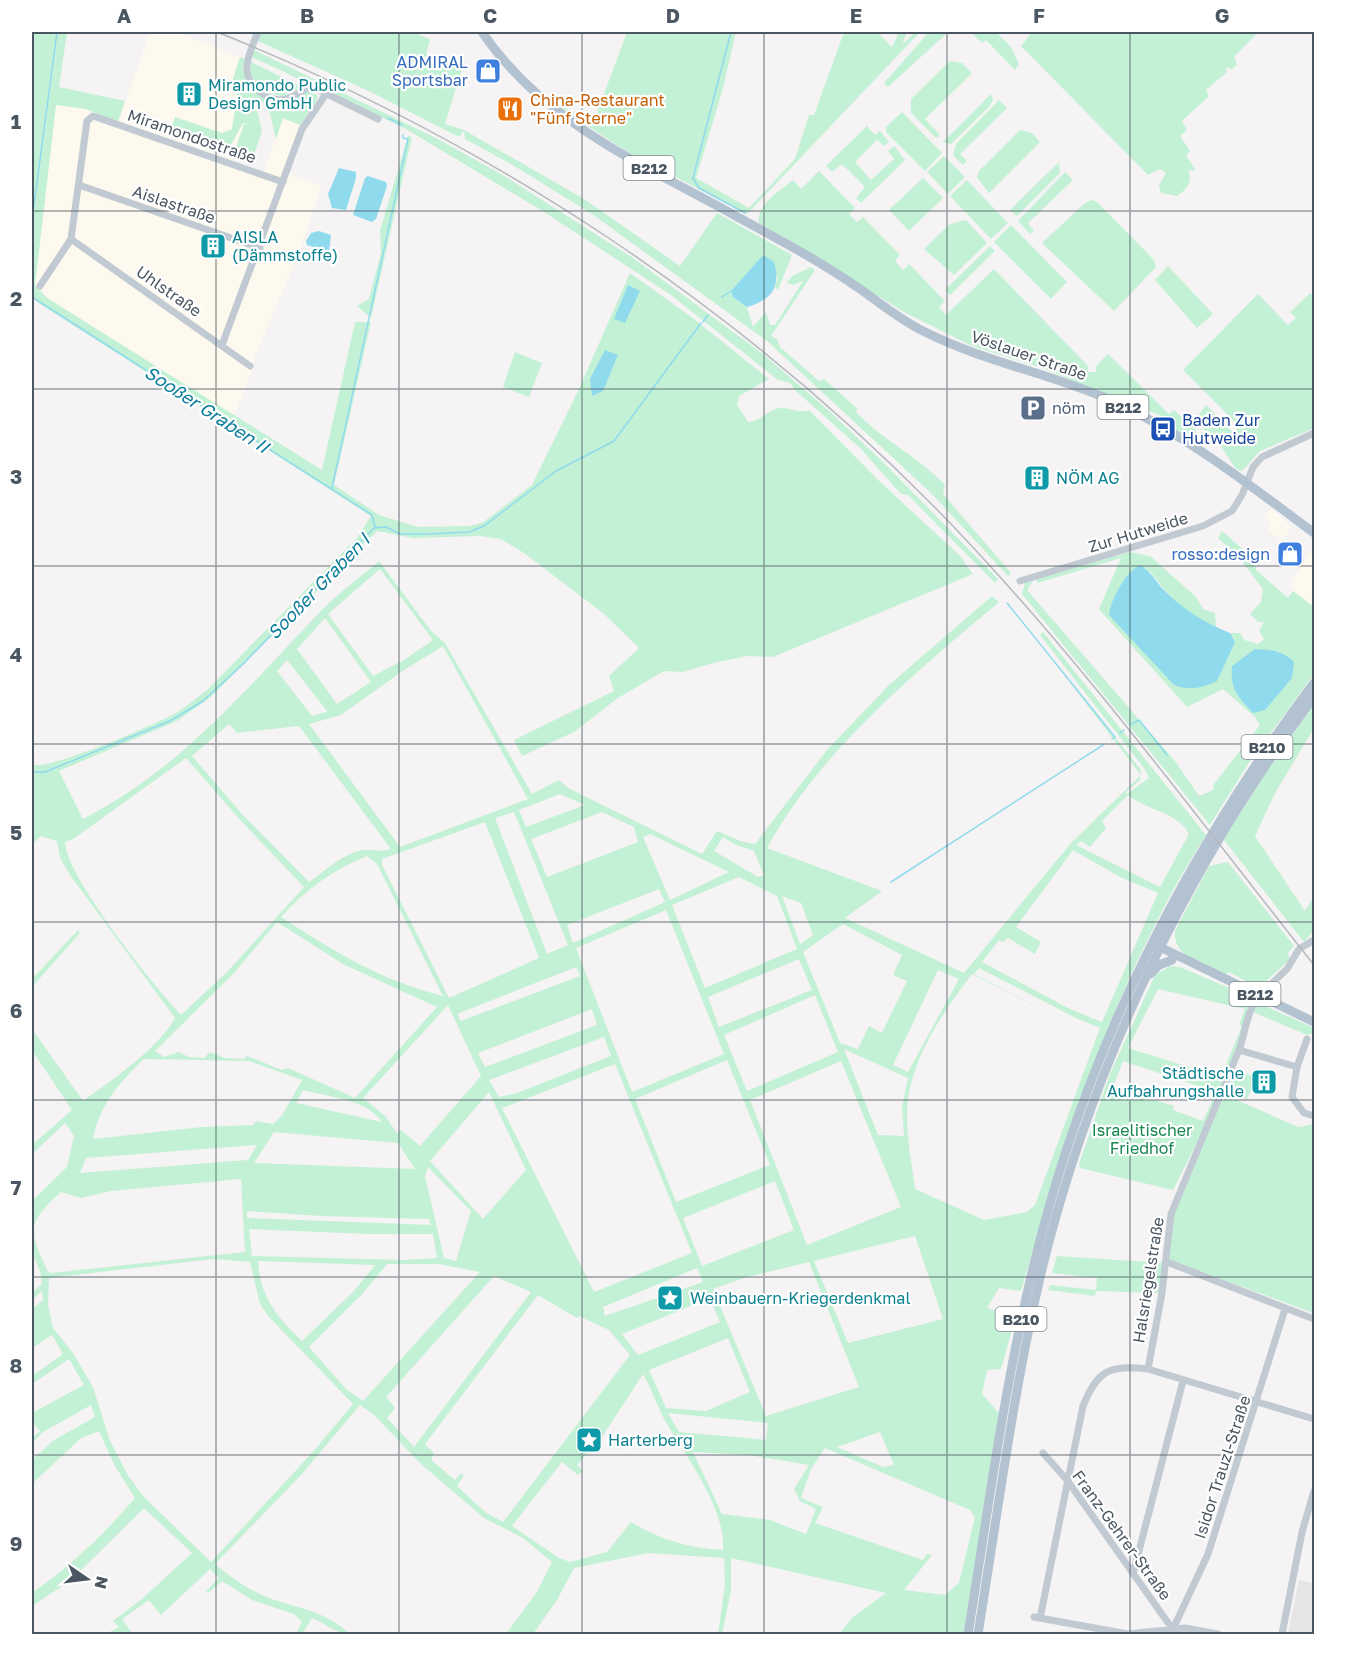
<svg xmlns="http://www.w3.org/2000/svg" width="1346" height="1666" font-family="'Golos Text',sans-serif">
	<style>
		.commercial { fill: #fdf9ef }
		.education { fill: #e6e4e5 }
		.green { fill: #c3f1d5; fill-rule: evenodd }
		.water { fill: #90daee }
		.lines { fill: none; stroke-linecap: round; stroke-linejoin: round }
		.stream { stroke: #90daee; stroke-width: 1.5 }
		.minor { stroke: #c1cad2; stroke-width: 7 }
		.major { stroke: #b3c2d1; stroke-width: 9 }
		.rail { stroke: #b5b8bd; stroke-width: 1.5 }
		.grid { fill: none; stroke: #4a5661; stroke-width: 1.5; stroke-opacity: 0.55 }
		.labels { text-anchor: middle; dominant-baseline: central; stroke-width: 4.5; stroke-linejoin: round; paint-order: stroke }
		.shield { fill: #fff; stroke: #808990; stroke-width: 1.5 }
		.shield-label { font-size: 15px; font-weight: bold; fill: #4a5661 }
		.shop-label { font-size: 16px; fill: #366cbe; stroke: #fff; text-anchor: end }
		.culture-label { font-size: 16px; fill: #0d838f; stroke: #fff; text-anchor: start }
		.food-label { font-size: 16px; fill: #c56008; stroke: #fff; text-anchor: start }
		.street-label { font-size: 16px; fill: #4a5661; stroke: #fff }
		.service-label { font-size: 16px; fill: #4e5e75; stroke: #fff; text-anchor: start }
		.transit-label { font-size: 16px; fill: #164399; stroke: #fff; text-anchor: start }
		.park-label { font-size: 16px; fill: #17864f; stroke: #fff }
		.water-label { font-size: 18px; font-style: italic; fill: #0c7c9b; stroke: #fff }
		.neatline { fill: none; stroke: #4a5661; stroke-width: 2 }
		.grid-label { font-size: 20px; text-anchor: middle; font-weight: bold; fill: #4a5661 }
	</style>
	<rect width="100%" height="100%" fill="#f5f3f3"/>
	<path class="commercial" d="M 150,32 L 177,32 L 240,57 L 231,84 L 254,97 L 262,131 L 244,125 L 232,160 L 118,122 Z
		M 56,105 L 86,109 L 96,121 L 262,178 L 283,118 L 300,125 L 284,172 L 322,186 L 297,258 L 252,363 L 252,372 L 234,416 L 47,297 L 35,285 Z
		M 1271,509 L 1292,527 L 1281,541 L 1268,529 L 1272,523 L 1265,518 Z
		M 1314,545 L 1314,607 L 1293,591 L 1291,582 Z"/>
	<path class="education" d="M 1299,1580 L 1314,1583 L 1314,1634 L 1288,1634 Z"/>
	<path class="green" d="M 32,32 L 67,32 L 59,87 L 125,101 L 118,122 L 86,109 L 56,105 L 35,285 L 47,298 L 322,470 L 355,322 L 371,322 L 334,485 L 379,515 L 418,527 L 469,526 L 482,523 L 532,485 L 579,389 L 630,273 L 694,319 L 769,379 L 739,396 L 737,405 L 748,422 C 760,421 768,410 780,408 C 790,407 799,414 809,410 L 877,479 L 960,556 L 973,574 L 773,657 L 748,656 L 717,662 L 683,672 L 664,671 L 618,698 L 574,732 L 522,756 L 514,740 L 614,691 L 609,676 L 639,648 L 603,613 L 524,553 L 501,539 L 481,536 L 413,538 L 377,531 L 211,697 L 177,721 L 59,771 L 83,819 C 182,768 245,690 320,612 C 338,593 360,578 379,561 L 431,631 L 445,643 L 532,794 L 559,780 L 568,788 L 702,854 L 717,831 L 740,841 L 755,844 L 827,750 L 889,685 L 992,596 L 999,602 C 916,672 819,752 767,848 L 882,891 L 845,918 L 964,973 L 1071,843 L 1141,775 L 1034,636 L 1141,770 L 1140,780 L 1126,792 L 1127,794 L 1149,778 L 1144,768 L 1040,635 L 1043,632 L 1206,835 C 1117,974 1067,1134 1021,1291 L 999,1288 L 987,1308 L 1016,1316 L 1001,1369 L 987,1370 L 982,1394 L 1000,1414 L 964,1634 L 839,1634 L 852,1618 L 886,1593 L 731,1558 L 731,1591 L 722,1634 L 718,1634 L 725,1585 L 724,1558 L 649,1553 L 574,1568 L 557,1600 L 533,1634 L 506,1634 L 537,1592 L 552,1562 L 523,1538 L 484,1518 L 421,1464 L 373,1414 L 360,1405 L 301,1475 L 215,1564 C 230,1576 244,1587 262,1595 C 294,1609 322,1608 350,1634 C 337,1634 324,1623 312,1618 L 302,1634 L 296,1634 L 302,1622 L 294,1614 L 252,1600 L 222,1581 L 208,1593 L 206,1591 L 219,1578 L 210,1569 L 161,1615 L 149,1600 L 122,1619 L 133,1634 L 106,1634 L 119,1627 L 113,1621 L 142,1599 L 192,1553 L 144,1508 L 70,1581 L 32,1606 L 32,1593 C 74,1563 101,1537 135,1498 L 115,1466 L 99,1431 L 81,1438 L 32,1484 L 32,1460 L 54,1440 L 95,1417 L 91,1405 L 43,1432 L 32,1443 L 32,1438 L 40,1431 L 32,1422 L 32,1413 L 84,1385 L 69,1359 L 32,1384 L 32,1376 L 63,1354 L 52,1335 L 32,1348 L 32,1309 L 43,1300 L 42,1291 L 32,1300 L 32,1293 L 42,1284 L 40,1271 L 32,1252 L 32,1201 L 67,1167 L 74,1136 L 65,1123 L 32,1154 L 32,1145 L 72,1110 L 32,1050 L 32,1029 L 83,1101 C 112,1080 158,1049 175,1018 L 70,875 L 60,858 L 57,841 L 41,836 L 32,844 L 32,765 C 53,769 149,727 172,715 C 184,709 195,699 206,691 L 357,538 L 371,516 L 37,302 L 32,293 ZM 380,569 L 433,640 L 404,660 L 373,676 L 328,614 ZM 325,618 L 371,682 L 337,704 L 297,649 ZM 443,646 L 528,799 L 400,847 L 309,724 L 341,715 L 401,672 ZM 287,660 L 327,711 L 326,712 L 312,716 L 277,671 ZM 229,724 L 237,733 L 299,726 L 391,849 C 380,853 368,848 358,851 C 340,856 324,872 309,882 L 241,813 L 192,756 ZM 186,758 L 242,822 L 304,887 L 227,972 L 181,1015 C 154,986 66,877 65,842 L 73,839 ZM 560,794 L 585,805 L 526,827 L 519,810 ZM 1128,795 C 1146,810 1178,812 1189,834 L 1160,887 L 1076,845 L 1081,841 L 1090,847 L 1106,828 L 1102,821 ZM 514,812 L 568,945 L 547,954 L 495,818 ZM 602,812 L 634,827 L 638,842 L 547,877 L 531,839 ZM 485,822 L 539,958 L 449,998 L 382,865 L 382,859 ZM 650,834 L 729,872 L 670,900 L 643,837 ZM 723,837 L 734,844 L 754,851 L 764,875 L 758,877 L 714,851 ZM 1073,850 L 1120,877 L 1158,893 L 1102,1022 L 1070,1009 L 982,962 L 999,940 L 1003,942 L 1008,938 L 1035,954 L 1041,942 L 1016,927 ZM 367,856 L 377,864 L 443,996 C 382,981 333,951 281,917 C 305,890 334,869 367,856 ZM 739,877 L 777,896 L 797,949 L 705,988 L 672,905 ZM 659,889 L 665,902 L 573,943 L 567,925 ZM 782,896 L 801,903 L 813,935 L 800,944 ZM 666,910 L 724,1054 L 632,1092 L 576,948 ZM 277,922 L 343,964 L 437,1007 L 355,1098 L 288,1068 L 282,1070 L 247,1056 L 244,1059 L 225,1058 L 210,1052 L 204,1058 L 189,1057 L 179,1052 L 164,1057 L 155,1051 L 234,973 ZM 843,924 L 902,955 L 893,975 L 907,981 L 882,1033 L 869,1026 L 858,1049 L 840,1043 L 803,952 ZM 799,959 L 812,990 L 719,1027 L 708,997 ZM 576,967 L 580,976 L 461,1021 L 457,1014 ZM 979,968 L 1076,1018 L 1100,1028 L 1035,1205 L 1027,1212 L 984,1220 L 915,1189 C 912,1165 907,1139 907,1115 C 907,1064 942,1013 972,974 L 1049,1013 L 974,974 ZM 938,970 L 959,979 L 908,1072 L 893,1065 ZM 815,995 L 838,1052 L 747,1091 L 724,1035 ZM 448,1005 L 481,1076 L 420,1146 L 401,1130 L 397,1133 L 385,1116 L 363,1098 ZM 592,1009 L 597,1025 L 485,1067 L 478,1053 ZM 604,1037 L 611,1056 L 517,1093 L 499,1097 L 489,1080 ZM 844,1049 L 908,1078 L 902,1108 L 904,1136 L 878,1135 ZM 144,1059 L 249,1061 L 302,1080 L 283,1114 L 273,1124 L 256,1121 L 253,1125 L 202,1127 L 93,1139 C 99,1106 120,1081 144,1059 ZM 727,1060 L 770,1165 L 676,1202 L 635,1099 ZM 841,1061 L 901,1207 L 807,1245 L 750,1100 ZM 615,1064 L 692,1253 L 594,1292 L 502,1108 ZM 303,1090 C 329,1097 366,1099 382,1122 L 296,1103 ZM 489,1092 L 526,1170 L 483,1219 L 430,1161 ZM 274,1132 L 398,1143 L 415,1169 L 254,1163 ZM 257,1145 L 248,1160 L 80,1173 L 86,1158 ZM 428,1167 L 471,1211 L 456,1261 L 444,1258 L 425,1176 ZM 241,1179 L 245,1252 L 52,1273 L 48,1272 C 29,1230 25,1225 61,1192 L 81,1198 L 111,1191 ZM 775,1181 L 794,1230 L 702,1266 L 683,1218 ZM 247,1211 L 322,1216 L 429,1219 L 431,1225 L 247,1218 ZM 249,1229 L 368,1234 L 433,1234 L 437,1258 L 403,1260 L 252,1256 ZM 915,1236 L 943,1319 L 848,1343 L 814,1261 ZM 213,1259 L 250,1262 L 260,1304 L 269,1317 L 353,1404 L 311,1454 L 211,1562 L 144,1497 L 129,1477 L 110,1441 L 93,1387 L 73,1353 L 53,1328 L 48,1305 L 49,1278 ZM 258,1261 L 374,1265 L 375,1265 L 353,1292 L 302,1341 C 277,1317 260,1297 258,1261 ZM 809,1262 L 859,1387 L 766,1416 L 713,1289 L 747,1277 ZM 387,1264 L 439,1264 L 480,1272 L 363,1401 L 346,1389 L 309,1347 L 363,1293 ZM 697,1268 L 703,1282 L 605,1316 L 603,1307 ZM 494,1276 L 531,1292 L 414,1447 L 387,1418 L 395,1408 L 386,1397 ZM 538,1295 L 577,1318 L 579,1316 L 609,1330 L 630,1355 L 503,1522 L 485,1512 L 457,1486 L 464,1475 L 461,1473 L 455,1480 L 431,1460 L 434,1453 L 425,1444 ZM 710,1298 L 720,1322 L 638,1355 L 622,1334 ZM 728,1338 L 750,1392 L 706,1411 L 666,1408 L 649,1370 ZM 643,1374 C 652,1389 658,1409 667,1424 C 687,1458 726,1509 723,1550 C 691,1549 658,1539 631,1522 L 607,1552 L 570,1562 L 559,1558 L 512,1526 L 562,1462 L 578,1475 L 583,1471 L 577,1465 L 600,1440 ZM 668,1413 L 768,1423 L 766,1440 L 679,1432 ZM 880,1432 L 894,1465 L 883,1467 L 837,1447 ZM 825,1448 L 970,1510 L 975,1517 L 959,1583 L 945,1595 L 904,1590 L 932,1555 L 927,1554 L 923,1560 L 815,1523 L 823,1507 L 801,1498 L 811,1469 ZM 693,1452 L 749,1455 L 809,1465 L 794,1489 L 800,1501 L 816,1509 L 806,1534 L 770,1520 L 722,1514 Z
		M 260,32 L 411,32 L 430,39 L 426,54 L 463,66 L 445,124 L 464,130 L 584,199 L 680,266 L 717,213 L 792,255 L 778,290 L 775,287 L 778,276 L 733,297 L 747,307 L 753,327 L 766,312 L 770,325 L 775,325 L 803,281 L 793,285 L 787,283 L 792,276 L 811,267 L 815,270 L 771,336 L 777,339 L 780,347 L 819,381 L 824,379 L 858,409 L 855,411 C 882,440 918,456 945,485 L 943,494 L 1011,573 L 1008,576 L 932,494 L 767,341 L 592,214 L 511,164 L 465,139 L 464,131 L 459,137 L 371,92 L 258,41 Z
		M 627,32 L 736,32 L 722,92 L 696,178 L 749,208 L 795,159 L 809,115 L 814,115 L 844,32 L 877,32 L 892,47 L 899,32 L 907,32 L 902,45 L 915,32 L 920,32 L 747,214 L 629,153 L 548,100 L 550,97 L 592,126 Z
		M 929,32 L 948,32 L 888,87 L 884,83 Z
		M 971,32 L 996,32 L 1011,47 L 1019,64 L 1015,70 L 986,40 L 982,43 Z
		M 1032,32 L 1258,32 L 1234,57 L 1237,64 L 1232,69 L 1226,67 L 1227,72 L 1206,90 L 1209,96 L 1182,121 L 1187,130 L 1180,136 L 1190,151 L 1186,155 L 1196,171 L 1188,170 C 1193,182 1187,189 1177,196 L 1161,193 L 1159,185 L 1166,173 L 1160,169 L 1148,175 L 1021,46 Z
		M 254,50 L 438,139 L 506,177 L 633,258 L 763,354 L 829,411 L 883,462 L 998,579 L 995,583 L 908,495 L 901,494 L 860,448 L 796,391 L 790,383 L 778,380 L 671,295 L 541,210 L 406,129 L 252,57 Z
		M 240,57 L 245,59 L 243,70 L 252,89 L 287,102 L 307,91 L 317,95 L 317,100 L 300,125 L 283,118 L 276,139 L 268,105 L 254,98 L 262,131 L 251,163 L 233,156 L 244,124 L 256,128 L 243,123 L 225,156 L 169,135 L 175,117 L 222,133 L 232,129 L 238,88 L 231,85 Z
		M 950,61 L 962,63 L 972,73 L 925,119 L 940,135 L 936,138 L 911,113 L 911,99 Z
		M 251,62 L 300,86 L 300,88 L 283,96 C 264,94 248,82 251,62 Z
		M 991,94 L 993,100 L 989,107 L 951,144 L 943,142 Z
		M 999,100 L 1007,108 L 960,154 L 967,161 L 963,165 L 953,155 L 956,144 Z
		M 902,112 L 942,153 L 925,171 L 886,132 L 886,127 Z
		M 867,126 L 875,135 L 880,131 L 889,142 L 884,146 L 877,140 L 855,162 L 871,180 L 894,159 L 888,151 L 894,146 L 905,160 L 861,203 L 856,198 L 865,187 L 842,164 L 832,172 L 826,166 Z
		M 1020,130 L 1032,133 L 1040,142 L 989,193 L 977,177 L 979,171 Z
		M 408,136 L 412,137 L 371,318 L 357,306 L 369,299 L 381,253 L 380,231 Z
		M 944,156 L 965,177 L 948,194 L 927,172 Z
		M 1059,162 L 1060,173 L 1017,216 L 1010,210 Z
		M 819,171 L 855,208 L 849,214 L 857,222 L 863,217 L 900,255 L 895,261 L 903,270 L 909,264 L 945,301 L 939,307 L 946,315 L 994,269 L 1088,366 L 1088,372 L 1096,372 L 1096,366 L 1108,354 L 1169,414 L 1174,410 L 1196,430 L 1195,440 L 1191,441 L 1172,427 L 1172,422 L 1157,414 L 1041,368 L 1043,362 L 1036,366 L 972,346 L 904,312 L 759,223 C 756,204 780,191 793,180 L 801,189 Z
		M 1065,172 L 1073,180 L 1028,223 L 1034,231 L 1030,234 L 1018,221 Z
		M 923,178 L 943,198 L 909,231 L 889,210 Z
		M 967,180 L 1008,223 L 991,239 L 950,196 Z
		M 1091,200 L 1097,202 L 1154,260 L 1156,267 L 1114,311 L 1042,243 L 1084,204 Z
		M 966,220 L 987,243 L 954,275 L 924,249 L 950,224 Z
		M 1011,225 L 1067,282 L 1051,299 L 994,242 Z
		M 990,246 L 995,251 L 950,295 L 945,290 Z
		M 1168,266 L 1213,314 L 1197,328 L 1155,280 Z
		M 1310,293 L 1314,298 L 1314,428 L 1260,451 L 1242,471 L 1236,469 L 1218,442 L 1194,421 L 1206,405 L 1233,432 L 1239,426 L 1183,370 L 1258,294 L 1288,325 L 1296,318 L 1290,312 Z
		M 515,352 L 542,363 L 529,397 L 503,387 Z
		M 1222,531 L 1255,560 L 1256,570 L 1288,598 L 1293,591 L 1314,607 L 1314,674 L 1248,764 L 1210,825 L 1022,594 L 1025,583 L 1033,581 L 1027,590 L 1175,761 L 1199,796 L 1213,790 L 1214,784 L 1260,725 L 1255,717 L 1223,689 L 1187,707 L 1099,609 L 1121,558 L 1037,583 L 1037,579 L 1130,552 L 1150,556 L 1196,597 L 1203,609 L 1215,613 L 1216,627 C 1190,620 1165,592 1150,571 L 1110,607 L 1235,642 L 1230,633 L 1240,633 L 1244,640 L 1258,644 L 1264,639 L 1259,631 L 1264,622 L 1258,622 L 1250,614 L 1261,602 L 1263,589 L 1237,555 L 1218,538 Z
		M 1314,705 L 1314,728 L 1274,795 L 1255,836 L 1305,911 L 1314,896 L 1314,930 L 1304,942 L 1224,840 L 1264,775 Z
		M 1228,862 L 1294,946 L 1288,953 L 1290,959 L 1259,988 L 1229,972 L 1225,975 C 1204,965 1173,958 1175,931 L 1209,866 Z
		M 78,930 L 80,933 L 32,987 L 32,979 Z
		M 1170,966 L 1180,967 L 1253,998 L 1248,1006 L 1244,1030 L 1207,1122 L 1173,1190 L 1080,1168 L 1079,1164 L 1110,1074 L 1155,975 ZM 1158,989 L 1245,1009 L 1239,1025 L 1242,1026 L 1221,1077 L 1128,1048 ZM 1123,1061 L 1216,1092 L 1203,1121 L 1173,1110 L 1174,1106 L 1113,1087 Z
		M 1258,1003 L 1312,1027 L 1314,1033 L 1307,1035 L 1253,1012 Z
		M 1236,1069 L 1262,1081 L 1260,1086 L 1253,1086 L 1247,1099 L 1227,1090 Z
		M 1223,1094 L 1298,1127 L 1314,1124 L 1314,1313 L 1169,1260 L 1174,1212 Z
		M 1057,1256 L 1164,1263 L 1160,1293 L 1096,1291 L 1095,1296 L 1048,1290 L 1050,1285 L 1096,1290 L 1097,1278 L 1052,1273 Z"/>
	<path class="water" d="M 339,168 L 356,172 L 356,178 L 346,210 L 332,208 L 328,194 Z
		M 368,176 L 386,182 L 387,186 L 376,219 L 372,222 L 353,215 L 365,178 Z
		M 319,231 L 331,235 L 329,252 L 316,251 L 316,248 L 307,245 L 306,241 L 311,233 Z
		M 763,255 L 774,262 C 781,287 772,300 747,307 L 733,297 L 731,291 Z
		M 628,285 L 640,291 L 625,323 L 614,319 Z
		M 605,350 L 618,355 L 603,391 L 592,396 L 590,379 Z
		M 1140,565 C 1151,572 1155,580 1163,589 C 1182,609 1205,623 1230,633 L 1235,642 L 1217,681 C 1202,688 1190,691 1174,685 L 1109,615 C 1111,599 1126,571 1140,565 Z
		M 1255,649 C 1271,650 1282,650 1294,662 L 1292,678 L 1265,710 L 1253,713 C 1237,696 1230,689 1232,666 Z"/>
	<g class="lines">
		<path class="stream" d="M 731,32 L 693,178 L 699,188 L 745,213
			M 388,118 L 402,125
			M 32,220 L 57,32
			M 32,297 L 372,515 L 375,527
			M 722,297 L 731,291
			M 703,322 L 708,315
			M 332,488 L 408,139 L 403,138 L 403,135
			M 1007,603 L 1115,737 L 1112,739
			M 1132,724 L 1139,720 L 1167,755
			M 1120,733 L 1124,730
			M 32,772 L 45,772 L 170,721 L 203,701 L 243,664 L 374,528 L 386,527 L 400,534 L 427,534 L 469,532 L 484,526 L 556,471 L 614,441 L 701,323
			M 891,882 L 1103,745"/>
		<path class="minor" d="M 258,32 C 254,42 247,56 247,67 C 246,86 268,103 286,99 C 295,97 302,90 311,86 L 378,119
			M 79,185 L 260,248
			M 71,239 L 250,366
			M 40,286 L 71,239 L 87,121 L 93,116 L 283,182
			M 222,345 L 302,129 L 326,94
			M 1020,581 L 1203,526 L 1232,511 L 1242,495 L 1253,467 L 1262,457 L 1314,433
			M 1264,991 L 1287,969 L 1299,949 L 1314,940
			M 1307,1039 L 1297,1067 L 1292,1097 L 1304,1113 L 1314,1116
			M 1239,1050 L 1297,1067
			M 1167,1262 L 1314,1319
			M 1148,1369 L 1162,1293 L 1171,1214 L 1239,1050 C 1245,1035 1246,1015 1255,1002
			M 1043,1453 L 1067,1480 L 1176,1634
			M 1133,1574 L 1183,1381
			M 1034,1617 L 1128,1634 L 1185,1628 L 1218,1634
			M 1040,1618 L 1083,1406 C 1098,1369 1110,1365 1148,1369 L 1314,1419
			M 1173,1629 L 1208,1554 L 1285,1309
			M 1282,1634 L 1302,1532 L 1314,1491"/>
		<path class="major" d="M 482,32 C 544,123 640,163 734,215 C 776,238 818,260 857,287 C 879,302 899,319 923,331 C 982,361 1048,373 1108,399 C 1182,432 1250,485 1314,533
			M 1155,947 L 1160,947 L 1314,1022
			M 1150,974 L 1159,965 L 1172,960
			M 968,1634 C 988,1511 1004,1386 1034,1264 C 1085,1052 1184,856 1314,683
			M 978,1634 C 998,1511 1014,1386 1043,1265 C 1094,1060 1188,866 1314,697"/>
		<path class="rail" d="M 217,32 C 492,142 744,309 950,523 C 1082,661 1196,816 1314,965"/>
	</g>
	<path class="grid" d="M 216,32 L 216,1634M 399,32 L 399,1634M 582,32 L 582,1634M 764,32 L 764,1634M 947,32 L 947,1634M 1130,32 L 1130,1634M 32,211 L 1314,211M 32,389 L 1314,389M 32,566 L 1314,566M 32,744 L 1314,744M 32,922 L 1314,922M 32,1100 L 1314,1100M 32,1277 L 1314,1277M 32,1455 L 1314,1455"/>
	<defs>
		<symbol id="shop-square" viewBox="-11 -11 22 22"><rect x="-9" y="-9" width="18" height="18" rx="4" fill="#3f7fe0" stroke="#fff"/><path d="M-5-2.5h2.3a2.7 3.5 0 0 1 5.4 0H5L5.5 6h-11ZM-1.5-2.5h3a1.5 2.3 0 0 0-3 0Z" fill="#fff"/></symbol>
		<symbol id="building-square" viewBox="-11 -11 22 22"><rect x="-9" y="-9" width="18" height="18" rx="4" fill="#0f9aa8" stroke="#fff"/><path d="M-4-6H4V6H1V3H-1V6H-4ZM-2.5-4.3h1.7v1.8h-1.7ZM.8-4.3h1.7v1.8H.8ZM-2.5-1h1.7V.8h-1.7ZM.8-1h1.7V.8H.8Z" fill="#fff"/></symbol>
		<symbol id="restaurant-square" viewBox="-11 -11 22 22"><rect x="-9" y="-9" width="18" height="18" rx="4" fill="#e8710a" stroke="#fff"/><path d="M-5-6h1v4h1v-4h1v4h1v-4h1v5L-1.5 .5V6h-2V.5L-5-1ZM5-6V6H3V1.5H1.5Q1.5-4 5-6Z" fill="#fff"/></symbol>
		<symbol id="parking-square" viewBox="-11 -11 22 22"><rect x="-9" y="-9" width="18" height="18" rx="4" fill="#5c6f8a" stroke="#fff"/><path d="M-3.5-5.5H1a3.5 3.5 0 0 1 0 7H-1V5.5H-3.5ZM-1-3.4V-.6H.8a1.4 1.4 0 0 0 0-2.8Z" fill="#fff"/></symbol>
		<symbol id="bus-square" viewBox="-11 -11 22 22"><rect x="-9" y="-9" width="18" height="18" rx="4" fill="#1a4fb4" stroke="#fff"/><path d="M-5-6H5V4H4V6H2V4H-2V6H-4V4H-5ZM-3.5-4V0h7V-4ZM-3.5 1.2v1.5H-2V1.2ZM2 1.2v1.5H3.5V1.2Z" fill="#fff"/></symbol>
		<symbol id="sight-square" viewBox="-11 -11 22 22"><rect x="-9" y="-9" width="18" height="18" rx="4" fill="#0f9aa8" stroke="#fff"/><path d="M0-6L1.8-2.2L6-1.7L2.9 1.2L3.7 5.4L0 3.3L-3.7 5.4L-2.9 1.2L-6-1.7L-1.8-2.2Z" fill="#fff"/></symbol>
	</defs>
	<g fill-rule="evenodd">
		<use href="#shop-square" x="473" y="56" width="30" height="30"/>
		<use href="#building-square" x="174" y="79" width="30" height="30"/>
		<use href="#restaurant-square" x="495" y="94" width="30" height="30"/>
		<use href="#building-square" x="198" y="231" width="30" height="30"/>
		<use href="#parking-square" x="1018" y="393" width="30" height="30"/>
		<use href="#bus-square" x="1148" y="414" width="30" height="30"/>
		<use href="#building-square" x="1022" y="463" width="30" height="30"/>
		<use href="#shop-square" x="1275" y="539" width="30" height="30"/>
		<use href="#building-square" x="1249" y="1067" width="30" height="30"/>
		<use href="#sight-square" x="655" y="1283" width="30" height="30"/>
		<use href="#sight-square" x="574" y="1425" width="30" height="30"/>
	</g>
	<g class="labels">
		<g class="shield">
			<rect x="623.5" y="156" width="51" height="24" rx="4.5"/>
			<rect x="1097.5" y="395" width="51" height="24" rx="4.5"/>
			<rect x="1241.5" y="735" width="51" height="24" rx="4.5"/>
			<rect x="1229.5" y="982" width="51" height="24" rx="4.5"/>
			<rect x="995.5" y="1307" width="51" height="24" rx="4.5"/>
		</g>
		<g class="shield-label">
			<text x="649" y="168">B212</text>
			<text x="1123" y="407">B212</text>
			<text x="1267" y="747">B210</text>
			<text x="1255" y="994">B212</text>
			<text x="1021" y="1319">B210</text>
		</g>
		<g class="shop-label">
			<text x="468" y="62">ADMIRAL<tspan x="468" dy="18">Sportsbar</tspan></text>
			<text x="1270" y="554">rosso:design</text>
		</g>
		<g class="culture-label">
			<text x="208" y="85">Miramondo Public<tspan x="208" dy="18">Design GmbH</tspan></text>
			<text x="232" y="237">AISLA<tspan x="232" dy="18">(Dämmstoffe)</tspan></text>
			<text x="1056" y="478">NÖM AG</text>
			<text x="1244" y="1073" text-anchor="end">Städtische<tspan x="1244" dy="18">Aufbahrungshalle</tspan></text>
			<text x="690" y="1298">Weinbauern-Kriegerdenkmal</text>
			<text x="608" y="1440">Harterberg</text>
		</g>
		<g class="food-label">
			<text x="530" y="100">China-Restaurant<tspan x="530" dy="18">"Fünf Sterne"</tspan></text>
		</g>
		<g class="street-label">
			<text transform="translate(192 136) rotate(19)">Miramondostraße</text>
			<text transform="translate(174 204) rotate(19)">Aislastraße</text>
			<text transform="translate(169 291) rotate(35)">Uhlstraße</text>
			<text transform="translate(1029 355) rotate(19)">Vöslauer Straße</text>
			<text transform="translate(1138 532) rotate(-17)">Zur Hutweide</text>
			<text transform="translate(1148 1280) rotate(-81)">Halsriegelstraße</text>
			<text transform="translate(1222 1467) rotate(-72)">Isidor Trauzl-Straße</text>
			<text transform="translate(1122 1535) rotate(54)">Franz-Gehrer-Straße</text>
		</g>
		<g class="service-label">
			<text x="1052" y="408">nöm</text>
		</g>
		<g class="transit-label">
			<text x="1182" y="420">Baden Zur<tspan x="1182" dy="18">Hutweide</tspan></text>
		</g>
		<g class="park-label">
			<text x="1142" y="1130">Israelitischer<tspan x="1142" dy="18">Friedhof</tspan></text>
		</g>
		<g class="water-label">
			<text transform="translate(207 409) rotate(33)">Sooßer Graben II</text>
			<text transform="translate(318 586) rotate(-46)">Sooßer Graben I</text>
		</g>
	</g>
	<rect width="1346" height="1666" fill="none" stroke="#ffffff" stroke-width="66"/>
	<g transform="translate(87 1579) rotate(104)" stroke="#ffffff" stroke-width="4.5" paint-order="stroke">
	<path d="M0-4.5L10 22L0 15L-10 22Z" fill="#4a5661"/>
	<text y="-9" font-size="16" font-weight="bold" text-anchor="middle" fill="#4a5661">N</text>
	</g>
	<rect x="33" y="33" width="1280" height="1600" class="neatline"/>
	<g class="grid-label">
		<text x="124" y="23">A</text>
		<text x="307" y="23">B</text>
		<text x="490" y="23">C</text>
		<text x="673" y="23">D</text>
		<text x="856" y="23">E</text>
		<text x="1039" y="23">F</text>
		<text x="1222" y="23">G</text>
		<text x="16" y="129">1</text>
		<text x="16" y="306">2</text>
		<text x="16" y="484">3</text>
		<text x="16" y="662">4</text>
		<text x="16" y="840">5</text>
		<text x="16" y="1018">6</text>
		<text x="16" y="1195">7</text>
		<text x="16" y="1373">8</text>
		<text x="16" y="1551">9</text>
	</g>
</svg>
